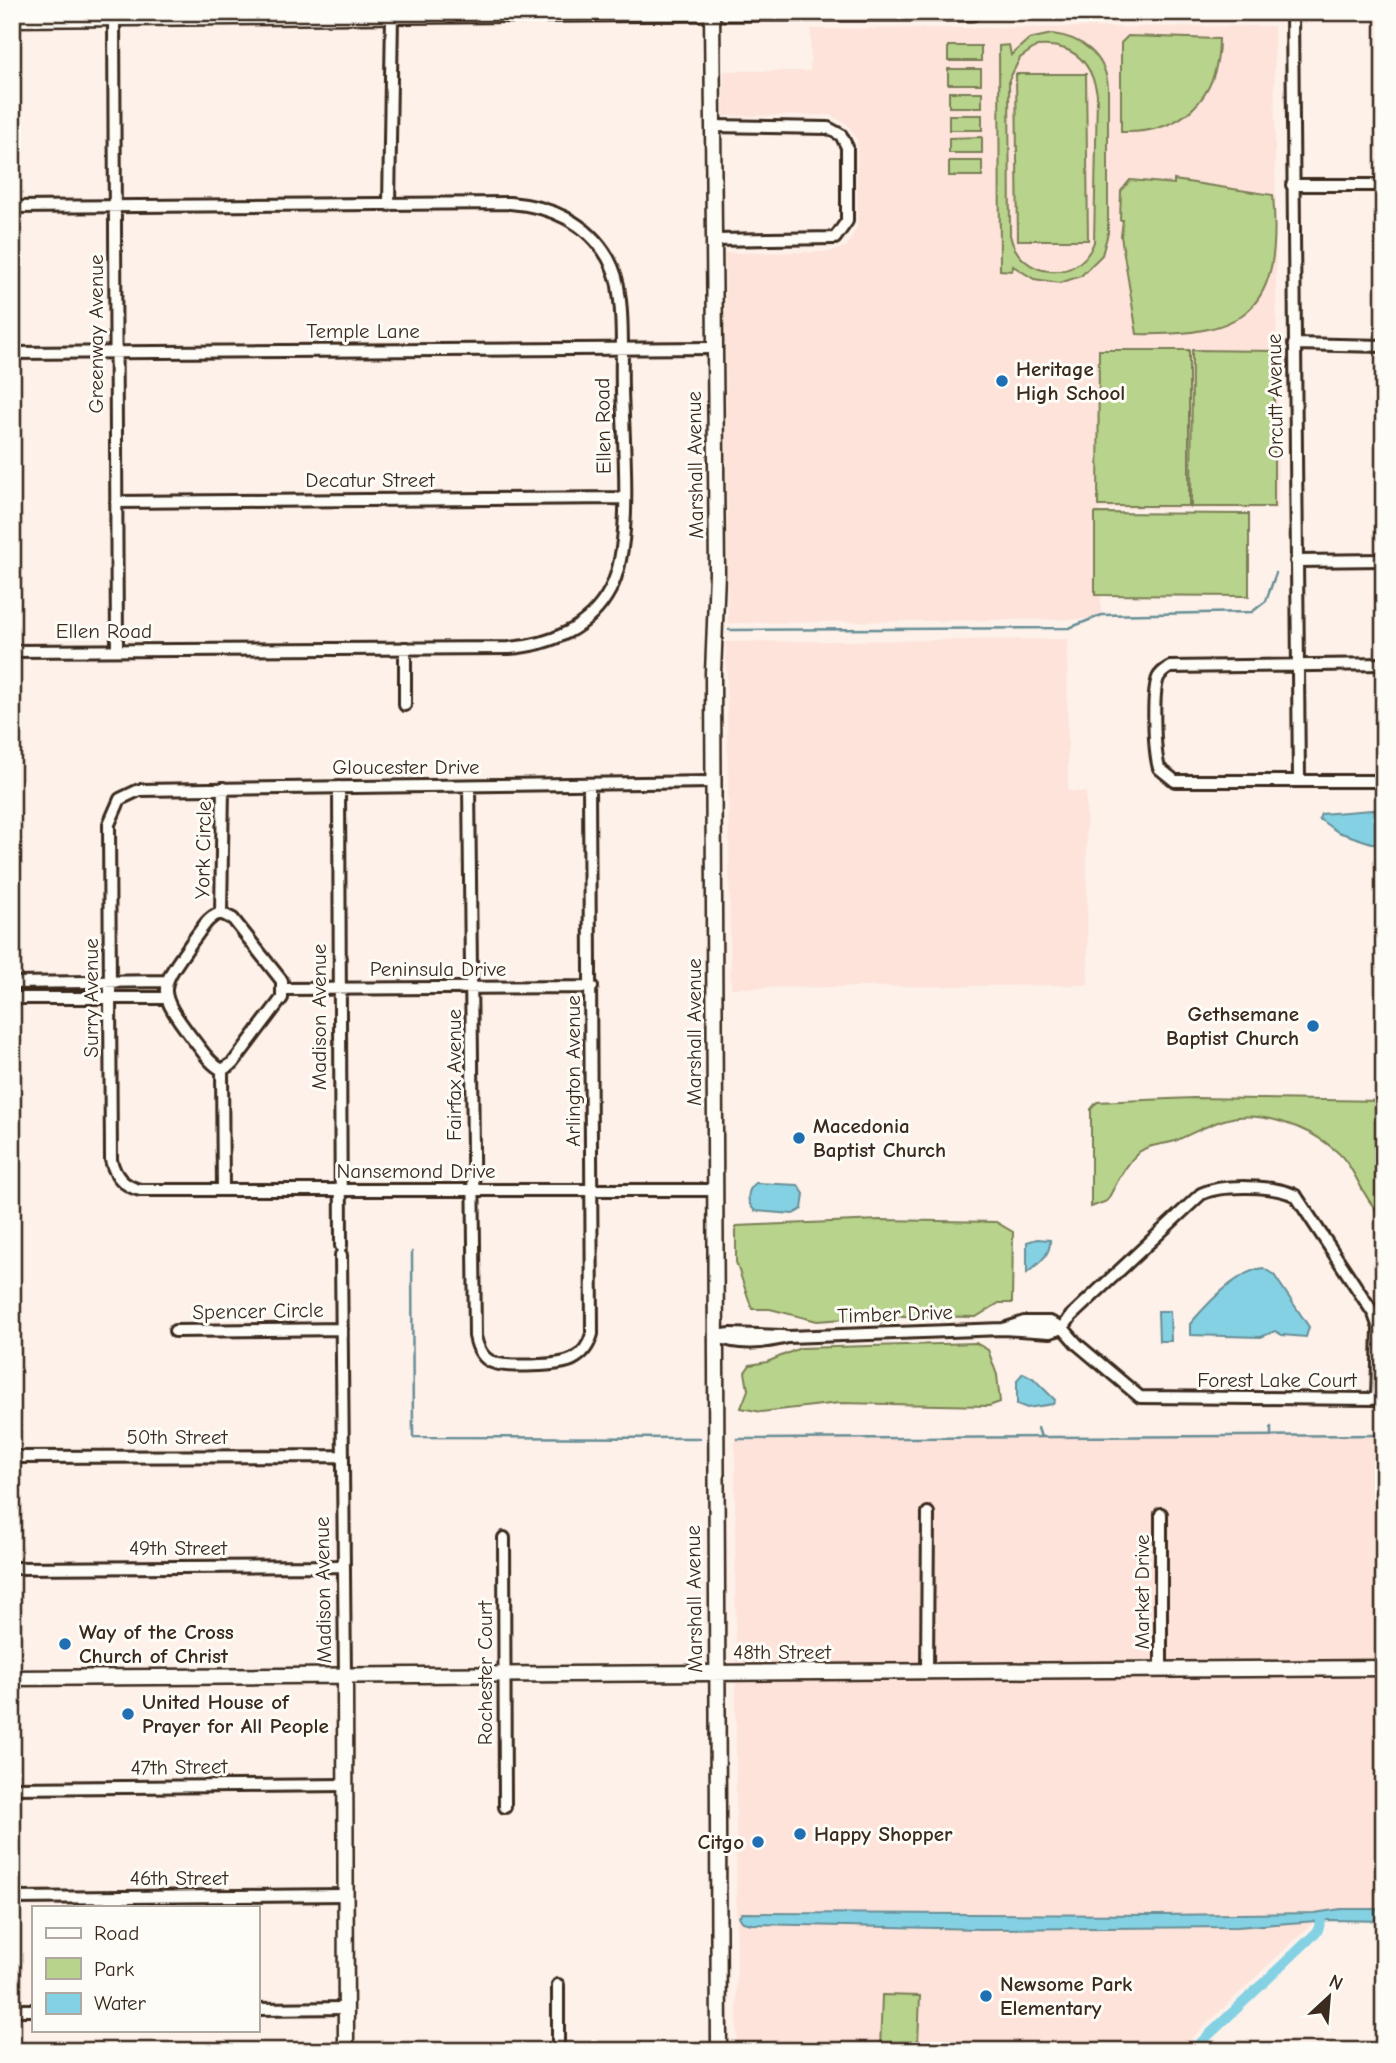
<svg xmlns="http://www.w3.org/2000/svg" width="1396" height="2063" font-family="'Comic Neue',sans-serif">
	<style>
		.built { fill: #fde3da }
		.green { fill: #b8d38b; stroke: #7a7e54; stroke-width: 2; fill-rule: evenodd }
		.water { fill: #85d1e4; stroke: #678e95; stroke-width: 2 }
		.lines { fill: none; stroke-linecap: round; stroke-linejoin: round }
		.stream { stroke: #678e95; stroke-width: 2.5 }
		.canal { stroke: #85d1e4; stroke-width: 10 }
		.minor-casing { stroke: #3b2a1e; stroke-width: 16 }
		.tertiary-casing { stroke: #3b2a1e; stroke-width: 19 }
		.secondary-casing { stroke: #3b2a1e; stroke-width: 21 }
		.minor { stroke: #fdfcf7; stroke-width: 10 }
		.tertiary { stroke: #fdfcf7; stroke-width: 14 }
		.secondary { stroke: #fdfcf7; stroke-width: 16 }
		.poi-dot { fill: #1f6fb2; stroke: #fdfcf7; stroke-width: 2.5 }
		.labels { text-anchor: middle; dominant-baseline: central; stroke-width: 6; stroke-linejoin: round; paint-order: stroke }
		.street-label { font-size: 21px; fill: #3b2a1e; stroke: #fdfcf7 }
		.poi-label { font-size: 21px; font-weight: bold; fill: #3b2a1e; stroke: #fdfcf7; text-anchor: start }
	</style>
	<rect width="100%" height="100%" fill="#fdf1ea"/>
	<filter id="ink" filterUnits="userSpaceOnUse"><feTurbulence type="fractalNoise" baseFrequency=".0143" numOctaves="2"/><feDisplacementMap in="SourceGraphic" scale="14" xChannelSelector="R" yChannelSelector="G"/><feConvolveMatrix kernelMatrix="1 2 1 2 8 2 1 2 1" color-interpolation-filters="sRGB"/></filter>
	<g filter="url(#ink)">
		<path class="built" d="M 1274,26 L 1278,509 L 1100,509 L 1101,619 L 728,623 L 725,253 L 830,252 L 847,246 L 857,227 L 857,140 L 847,124 L 830,115 L 724,116 L 724,71 L 810,71 L 811,29 Z
			M 1067,639 L 1068,791 L 1086,792 L 1088,985 L 731,988 L 726,642 Z
			M 1384,1434 L 1384,1916 L 1320,1916 L 1178,2051 L 737,2051 L 735,1438 Z"/>
		<path class="green" d="M 1052,34 C 1082,37 1106,56 1108,87 L 1108,233 L 1102,255 L 1081,276 L 1060,283 L 1034,279 L 1013,266 L 1012,271 L 1000,270 L 999,46 L 1009,45 L 1011,55 L 1029,39 ZM 1037,46 C 1072,43 1091,60 1097,94 L 1094,242 C 1079,285 1019,279 1010,235 L 1009,80 L 1020,58 Z
			M 1128,36 L 1219,39 C 1219,99 1181,134 1121,132 L 1121,43 Z
			M 948,46 L 981,46 L 981,61 L 948,61 Z
			M 948,69 L 981,69 L 981,84 L 948,84 Z
			M 1016,74 L 1086,74 L 1088,240 L 1018,240 Z
			M 949,92 L 982,92 L 982,107 L 949,107 Z
			M 949,115 L 982,115 L 982,130 L 949,130 Z
			M 982,137 L 982,153 L 949,153 L 949,138 Z
			M 949,161 L 982,161 L 982,176 L 949,176 Z
			M 1130,180 L 1174,184 L 1174,180 L 1273,195 C 1283,309 1247,337 1137,334 L 1121,236 L 1123,220 L 1120,220 L 1121,191 Z
			M 1099,350 L 1189,350 L 1189,506 L 1098,506 Z
			M 1192,350 L 1274,351 L 1274,507 L 1191,507 Z
			M 1095,513 L 1249,514 L 1249,596 L 1095,595 Z
			M 1193,1098 L 1384,1101 L 1384,1212 L 1377,1211 C 1360,1193 1355,1166 1335,1150 C 1309,1127 1259,1109 1224,1120 C 1207,1125 1191,1134 1175,1141 C 1163,1145 1149,1144 1139,1152 C 1124,1166 1117,1183 1107,1201 L 1091,1207 L 1091,1109 L 1097,1102 Z
			M 880,1220 L 996,1222 L 1013,1232 L 1012,1303 L 999,1303 L 976,1317 L 901,1316 L 881,1323 L 859,1318 L 817,1321 L 770,1309 L 752,1309 L 736,1262 L 736,1226 Z
			M 976,1343 L 988,1350 L 997,1375 L 1000,1402 L 989,1406 L 839,1403 L 761,1412 L 741,1408 L 748,1390 L 745,1372 L 750,1365 L 767,1362 L 800,1348 Z
			M 882,1995 L 920,1996 L 918,2043 L 938,2043 L 938,2051 L 880,2051 Z"/>
		<path class="water" d="M 1384,809 L 1384,847 L 1338,832 L 1319,819 L 1321,814 Z
			M 756,1183 L 798,1185 L 804,1194 L 802,1209 L 793,1214 L 755,1211 C 746,1203 746,1190 756,1183 Z
			M 1037,1239 L 1050,1240 C 1051,1255 1038,1264 1027,1273 L 1027,1242 Z
			M 1263,1268 L 1274,1275 L 1309,1327 L 1306,1337 L 1282,1335 L 1275,1331 L 1261,1337 L 1190,1335 L 1190,1324 C 1207,1304 1237,1271 1263,1268 Z
			M 1158,1311 L 1170,1311 L 1171,1341 L 1159,1341 Z
			M 1023,1373 L 1033,1378 L 1055,1400 L 1053,1404 L 1027,1408 L 1017,1404 L 1017,1380 Z
			M 1341,1909 L 1384,1909 L 1384,1921 L 1330,1920 L 1237,1927 L 981,1929 L 752,1924 L 743,1922 L 739,1917 L 742,1913 L 1158,1915 L 1314,1913 Z"/>
		<g class="lines">
			<path class="stream" d="M 729,630 L 1069,628 L 1102,615 L 1252,612 L 1266,601 L 1276,573
				M 412,1252 L 413,1437 L 700,1438
				M 1271,1427 L 1271,1436
				M 1038,1428 L 1041,1437
				M 737,1439 L 1384,1435"/>
			<path class="canal" d="M 1192,2051 L 1317,1932 L 1321,1921"/>
			<defs>
				<path id="minor" d="M 1292,12 L 1299,780
					M 114,17 L 117,650
					M 713,126 L 828,128 L 841,135 L 847,147 L 847,221 L 835,238 L 714,240
					M 1292,185 L 1384,185
					M 389,205 L 392,15
					M 12,207 L 510,203 C 550,206 587,222 608,258 C 614,269 618,281 619,293 C 624,324 621,358 622,389 C 623,441 634,546 610,590 C 590,628 551,645 509,648 L 12,651
					M 1294,344 L 1384,346
					M 12,353 L 715,348
					M 116,502 L 623,498
					M 1296,561 L 1384,560
					M 405,648 L 405,705
					M 1384,664 L 1170,667 C 1165,670 1161,672 1158,678 C 1152,694 1154,751 1159,768 L 1175,781 L 1384,781
					M 713,782 L 139,790 L 120,799 L 109,824 L 111,1160 C 115,1177 124,1186 140,1190 L 716,1190
					M 469,786 L 475,1336 C 477,1346 482,1358 492,1362 C 505,1368 561,1366 573,1359 C 583,1354 589,1345 592,1334 L 589,784
					M 339,787 L 341,1246
					M 221,913 L 233,919 L 282,981 L 282,998 L 233,1063 L 222,1070 C 209,1063 201,1049 192,1038 C 154,988 160,988 194,939 C 202,929 208,916 221,913 Z
					M 221,913 L 223,788
					M 12,983 L 167,981
					M 284,989 L 592,987
					M 12,998 L 165,998
					M 222,1070 L 223,1190
					M 341,1255 L 345,1676
					M 175,1331 L 342,1329
					M 716,1336 C 739,1346 764,1343 788,1337 L 1003,1329 L 1050,1332 L 1063,1328 L 1071,1316 L 1201,1194 C 1222,1184 1275,1185 1296,1196 L 1374,1314 L 1379,1328 L 1377,1399 L 1140,1397 L 1077,1344 L 1063,1328 L 1050,1322 L 1024,1322 L 1003,1329
					M 716,1336 L 731,1334 L 783,1336
					M 12,1457 L 343,1456
					M 504,1538 L 505,1807
					M 12,1568 L 343,1566
					M 1161,1670 L 1161,1514
					M 927,1672 L 928,1513
					M 12,1788 L 346,1785
					M 12,1898 L 345,1895
					M 257,2009 L 346,2008
					M 12,2010 L 33,2010
					M 558,2051 L 558,1985"/>
				<path id="tertiary" d="M 712,12 L 717,573 L 713,673 L 719,2051
					M 345,1676 L 346,2051
					M 12,1678 L 1384,1668"/>
				<path id="secondary" d="M 726,12 L 972,12
					M 12,18 L 703,12"/>
			</defs>
			<use href="#minor" class="minor-casing"/>
			<use href="#tertiary" class="tertiary-casing"/>
			<use href="#secondary" class="secondary-casing"/>
			<use href="#minor" class="minor"/>
			<use href="#tertiary" class="tertiary"/>
			<use href="#secondary" class="secondary"/>
		</g>
	</g>
	<g class="poi-dot">
		<circle cx="1002" cy="381" r="7"/>
		<circle cx="1313" cy="1026" r="7"/>
		<circle cx="799" cy="1138" r="7"/>
		<circle cx="65" cy="1644" r="7"/>
		<circle cx="128" cy="1714" r="7"/>
		<circle cx="800" cy="1834" r="7"/>
		<circle cx="758" cy="1842" r="7"/>
		<circle cx="986" cy="1996" r="7"/>
	</g>
	<g class="labels">
		<g class="street-label">
			<text x="363" y="331">Temple Lane</text>
			<text transform="translate(96 334) rotate(-90)">Greenway Avenue</text>
			<text transform="translate(1275 396) rotate(-91)">Orcutt Avenue</text>
			<text transform="translate(603 426) rotate(-91)">Ellen Road</text>
			<text transform="translate(695 465) rotate(-91)">Marshall Avenue</text>
			<text x="370" y="480">Decatur Street</text>
			<text x="104" y="631">Ellen Road</text>
			<text x="406" y="767">Gloucester Drive</text>
			<text transform="translate(203 850) rotate(-89)">York Circle</text>
			<text x="438" y="969">Peninsula Drive</text>
			<text transform="translate(91 998) rotate(-90)">Surry Avenue</text>
			<text transform="translate(319 1017) rotate(-90)">Madison Avenue</text>
			<text transform="translate(694 1032) rotate(-90)">Marshall Avenue</text>
			<text transform="translate(573 1071) rotate(-90)">Arlington Avenue</text>
			<text transform="translate(454 1075) rotate(-90)">Fairfax Avenue</text>
			<text x="416" y="1171">Nansemond Drive</text>
			<text transform="translate(258 1311) rotate(-1)">Spencer Circle</text>
			<text transform="translate(895 1314) rotate(-2)">Timber Drive</text>
			<text x="1277" y="1380">Forest Lake Court</text>
			<text x="177" y="1437">50th Street</text>
			<text x="178" y="1548">49th Street</text>
			<text transform="translate(323 1590) rotate(-91)">Madison Avenue</text>
			<text transform="translate(1142 1592) rotate(-90)">Market Drive</text>
			<text transform="translate(694 1599) rotate(-91)">Marshall Avenue</text>
			<text x="782" y="1652">48th Street</text>
			<text transform="translate(485 1673) rotate(-90)">Rochester Court</text>
			<text transform="translate(179 1767) rotate(-1)">47th Street</text>
			<text x="179" y="1878">46th Street</text>
		</g>
		<g class="poi-label">
			<text x="1016" y="369">Heritage<tspan x="1016" dy="24">High School</tspan></text>
			<text x="1299" y="1014" text-anchor="end">Gethsemane<tspan x="1299" dy="24">Baptist Church</tspan></text>
			<text x="813" y="1126">Macedonia<tspan x="813" dy="24">Baptist Church</tspan></text>
			<text x="79" y="1632">Way of the Cross<tspan x="79" dy="24">Church of Christ</tspan></text>
			<text x="142" y="1702">United House of<tspan x="142" dy="24">Prayer for All People</tspan></text>
			<text x="814" y="1834">Happy Shopper</text>
			<text x="744" y="1842" text-anchor="end">Citgo</text>
			<text x="1000" y="1984">Newsome Park<tspan x="1000" dy="24">Elementary</tspan></text>
		</g>
	</g>
	<rect width="1396" height="2063" fill="none" stroke="#fdfcf7" stroke-width="42"/>
	<rect x="21" y="21" width="1354" height="2021" fill="none" stroke="#3b2a1e" stroke-width="2.5" filter="url(#ink)"/>
	<rect x="32" y="1906" width="228" height="126" fill="#fdfcf7" stroke="#afa8a0" stroke-width="2"/>
	<rect x="46" y="1928" width="35" height="10" fill="#fdfcf7" stroke="#afa8a0" stroke-width="2"/>
	<text x="94" y="1940" font-size="21" fill="#3b2a1e">Road</text>
	<rect x="46" y="1958" width="35" height="21" fill="#b8d38b" stroke="#afa8a0" stroke-width="2"/>
	<text x="94" y="1976" font-size="21" fill="#3b2a1e">Park</text>
	<rect x="46" y="1993" width="35" height="21" fill="#85d1e4" stroke="#afa8a0" stroke-width="2"/>
	<text x="94" y="2010" font-size="21" fill="#3b2a1e">Water</text>
	<g transform="translate(1329 1997) rotate(26)" stroke="#fdfcf7" stroke-width="5" paint-order="stroke">
	<path d="M0-5L12 26L0 18L-12 26Z" fill="#3b2a1e"/>
	<text y="-10" font-size="19" font-weight="bold" text-anchor="middle" fill="#3b2a1e">N</text>
	</g>
</svg>
